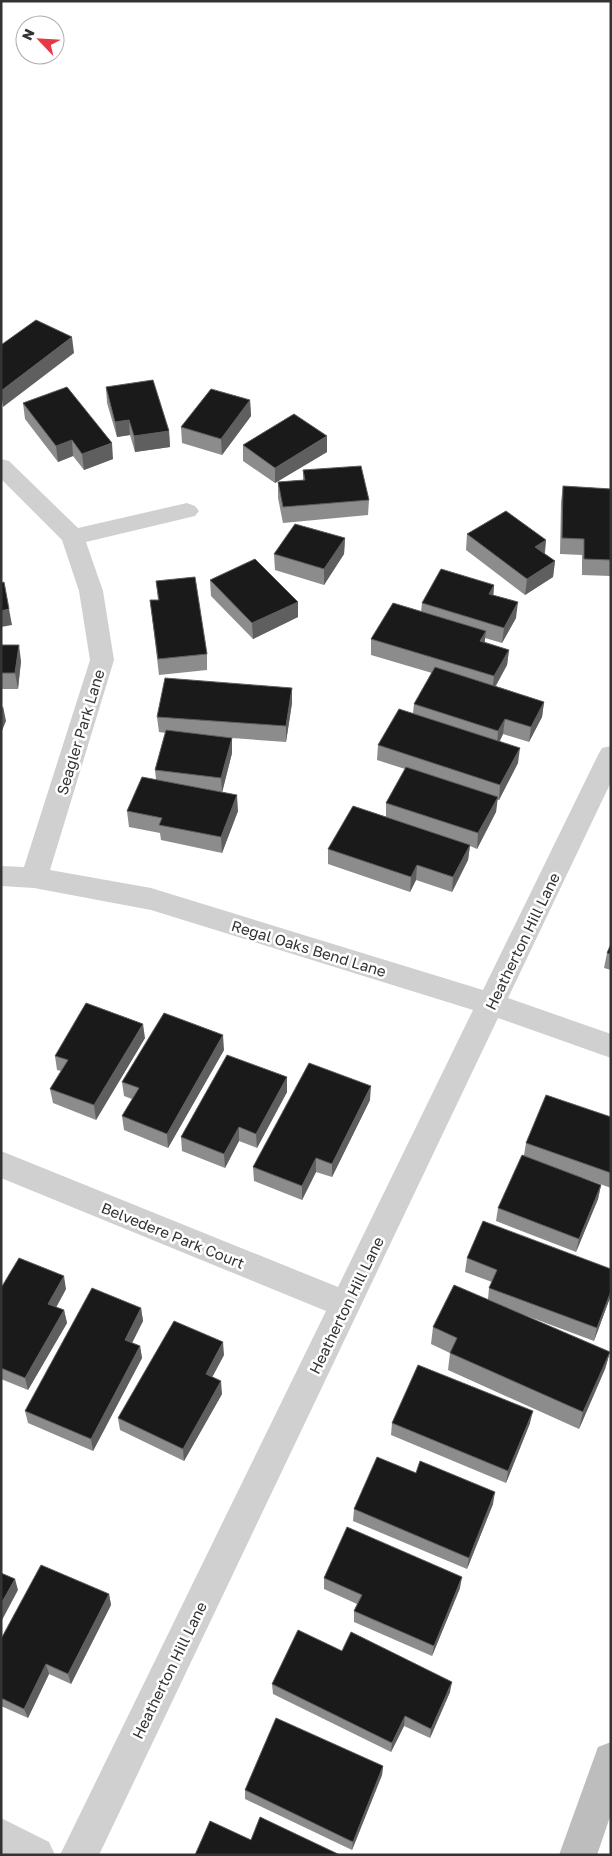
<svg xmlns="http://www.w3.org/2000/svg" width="612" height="1856" font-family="'Golos Text',sans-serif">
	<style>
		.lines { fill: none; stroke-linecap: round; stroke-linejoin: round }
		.minor { fill: #d0d0d0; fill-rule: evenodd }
		.secondary { fill: #bdbdbd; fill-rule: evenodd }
		.wall { fill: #8c8c8c }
		.shaded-wall { fill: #5f5f5f }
		.building { fill: #1a1a1a; stroke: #5f5f5f }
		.labels { text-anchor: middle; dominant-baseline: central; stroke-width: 5; stroke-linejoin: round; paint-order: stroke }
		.street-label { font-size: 15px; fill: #333; stroke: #fff }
	</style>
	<rect width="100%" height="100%" fill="#fff"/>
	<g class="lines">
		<path class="minor" d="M 1,459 L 9,461 L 78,528 L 187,503 L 195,506 L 199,511 L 195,516 L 86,542 L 103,591 L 114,660 L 50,870 L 151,888 L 483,990 L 598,755 L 602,748 L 611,746 L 611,782 L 508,998 L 611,1034 L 611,1058 L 498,1018 L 99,1855 L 60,1855 L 326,1311 L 1,1178 L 1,1151 L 338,1287 L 473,1010 L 151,910 L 34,888 L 1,886 L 1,866 L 24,867 L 90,660 L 79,591 L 62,540 L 1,479 Z
			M 1,1818 L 49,1842 L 55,1855 L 1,1855 Z"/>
		<path class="secondary" d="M 611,1742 L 611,1814 L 597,1855 L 559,1855 L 598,1747 Z"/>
	</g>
	<path class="wall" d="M 106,387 L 169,431 L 170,447 L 135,452 L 130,435 L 117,437 L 107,403 Z
		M 250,400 L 251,416 L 222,455 L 182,443 L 181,427 Z
		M 23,403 L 113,459 L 84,470 L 73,456 L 58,462 L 25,419 Z
		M 243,445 L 327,452 L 275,483 L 243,461 Z
		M 303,470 L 369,500 L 368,515 L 283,523 L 278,498 L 278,482 L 303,480 Z
		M 563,486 L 611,489 L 611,576 L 582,575 L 582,555 L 560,554 L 561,502 Z
		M 467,534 L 546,540 L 545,554 L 555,561 L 553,577 L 525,595 L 466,550 Z
		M 345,538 L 344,554 L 324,585 L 275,570 L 274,554 Z
		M 210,580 L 298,602 L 298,617 L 253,639 L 211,596 Z
		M 156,581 L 207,654 L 207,670 L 159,675 L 152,616 L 150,600 L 158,600 Z
		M 494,585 L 493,595 L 516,618 L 502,643 L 485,638 L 485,642 L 509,650 L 507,665 L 496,686 L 544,702 L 542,717 L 529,742 L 503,734 L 500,741 L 518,763 L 499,800 L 497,800 L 496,812 L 477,849 L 470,846 L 468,860 L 452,892 L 416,880 L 410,892 L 328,864 L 328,849 L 386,817 L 386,803 L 405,769 L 377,760 L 378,745 L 413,713 L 414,704 L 432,673 L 371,655 L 371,639 L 421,612 L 422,603 Z
		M 1,645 L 21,661 L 18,689 L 1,689 Z
		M 292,703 L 286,742 L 232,738 L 232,753 L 222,792 L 238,811 L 222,853 L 161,840 L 160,833 L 129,827 L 127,811 L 156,779 L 155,770 L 166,733 L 159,732 L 157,717 Z
		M 611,944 L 611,970 L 604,968 L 607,953 Z
		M 145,1038 L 96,1120 L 53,1103 L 50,1089 L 61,1071 L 57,1070 L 55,1056 Z
		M 224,1050 L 168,1148 L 124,1130 L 122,1116 L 132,1099 L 124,1096 L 122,1082 Z
		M 287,1077 L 287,1092 L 257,1148 L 239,1141 L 225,1168 L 182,1151 L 181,1137 Z
		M 370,1100 L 332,1177 L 316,1172 L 302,1200 L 254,1181 L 253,1167 Z
		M 611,1117 L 611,1188 L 581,1177 L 601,1185 L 598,1199 L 576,1252 L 496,1221 L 498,1208 L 524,1155 L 526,1143 Z
		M 467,1258 L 611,1295 L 594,1341 L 519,1313 L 610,1352 L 605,1369 L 579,1429 L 448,1370 L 450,1353 L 431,1344 L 433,1327 L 488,1299 L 489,1288 L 492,1282 L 465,1272 Z
		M 1,1288 L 66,1289 L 56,1307 L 64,1310 L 67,1323 L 28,1390 L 1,1379 Z
		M 141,1308 L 143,1321 L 132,1343 L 140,1346 L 142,1358 L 93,1451 L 28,1423 L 25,1411 Z
		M 224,1355 L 212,1377 L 222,1394 L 184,1461 L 120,1430 L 118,1418 Z
		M 392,1423 L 530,1423 L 506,1483 L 391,1435 Z
		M 416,1473 L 493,1504 L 467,1569 L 353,1521 L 354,1509 Z
		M 324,1578 L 460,1588 L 432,1656 L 354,1622 L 354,1611 L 357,1604 L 324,1589 Z
		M 109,1594 L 111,1605 L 71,1684 L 49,1674 L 28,1718 L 1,1706 L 1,1639 Z
		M 272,1684 L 450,1692 L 430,1738 L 404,1726 L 391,1752 L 273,1694 Z
		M 383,1766 L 382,1775 L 352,1850 L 245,1799 L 245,1790 Z"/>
	<path class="shaded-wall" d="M 72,337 L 74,353 L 3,407 L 1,391 Z
		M 250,400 L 251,416 L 222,455 L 221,439 Z
		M 129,420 L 130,435 L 117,437 L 115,422 Z
		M 169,431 L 170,447 L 135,452 L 134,436 Z
		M 327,436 L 327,452 L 275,483 L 275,468 Z
		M 72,440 L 73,456 L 58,462 L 56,446 Z
		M 112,443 L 113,459 L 84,470 L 82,454 Z
		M 345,538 L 344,554 L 324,585 L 324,569 Z
		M 546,540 L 544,556 L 535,547 Z
		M 555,561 L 553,577 L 525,595 L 527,579 Z
		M 494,585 L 493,601 L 489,594 Z
		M 298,602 L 298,617 L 253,639 L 252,623 Z
		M 518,602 L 516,618 L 502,643 L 504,628 Z
		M 9,609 L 12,625 L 1,627 L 1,611 Z
		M 486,631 L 484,647 L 480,641 Z
		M 19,645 L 21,661 L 18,689 L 15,673 Z
		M 509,650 L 507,665 L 492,692 L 494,676 Z
		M 292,688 L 292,703 L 286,742 L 286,726 Z
		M 544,702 L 542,717 L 529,742 L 531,727 Z
		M 3,706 L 6,721 L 1,733 L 1,710 Z
		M 505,719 L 503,734 L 497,746 L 498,731 Z
		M 232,738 L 232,753 L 222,793 L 221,778 Z
		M 520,748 L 518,763 L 499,800 L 500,785 Z
		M 237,795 L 238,811 L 222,853 L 221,837 Z
		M 498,797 L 496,812 L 477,849 L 478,833 Z
		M 470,845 L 468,860 L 452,892 L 453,877 Z
		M 417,865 L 416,880 L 410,892 L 411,877 Z
		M 143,1024 L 145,1038 L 96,1120 L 94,1105 Z
		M 223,1035 L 224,1050 L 168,1148 L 167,1134 Z
		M 287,1077 L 287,1092 L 257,1148 L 256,1134 Z
		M 371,1086 L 370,1100 L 332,1177 L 332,1164 Z
		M 239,1127 L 239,1141 L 225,1168 L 224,1154 Z
		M 316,1158 L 316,1172 L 302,1200 L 302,1186 Z
		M 601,1185 L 598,1199 L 576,1252 L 579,1239 Z
		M 64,1276 L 66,1289 L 51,1317 L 48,1304 Z
		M 611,1291 L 611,1295 L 594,1341 L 597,1328 Z
		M 141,1308 L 143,1321 L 127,1353 L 125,1340 Z
		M 64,1310 L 67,1323 L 28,1390 L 25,1378 Z
		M 223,1342 L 224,1355 L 207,1387 L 206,1374 Z
		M 140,1346 L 142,1358 L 93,1451 L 91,1439 Z
		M 610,1352 L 605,1369 L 579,1429 L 583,1412 Z
		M 221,1381 L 222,1394 L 184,1461 L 183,1449 Z
		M 533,1411 L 530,1423 L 506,1483 L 508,1471 Z
		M 495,1492 L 493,1504 L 467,1569 L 469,1558 Z
		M 462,1577 L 460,1588 L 432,1656 L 434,1646 Z
		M 15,1579 L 18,1590 L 1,1622 L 1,1604 Z
		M 109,1594 L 111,1605 L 71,1684 L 68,1674 Z
		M 46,1664 L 49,1674 L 28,1718 L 24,1709 Z
		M 452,1682 L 450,1692 L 430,1738 L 431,1729 Z
		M 405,1716 L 404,1726 L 391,1752 L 392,1743 Z
		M 383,1766 L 382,1775 L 352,1850 L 353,1842 Z"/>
	<path class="building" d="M 36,320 L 72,337 L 1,391 L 1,345 Z
		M 153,380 L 169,431 L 134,436 L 129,420 L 115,422 L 106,387 Z
		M 67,387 L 112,443 L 82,454 L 72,440 L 56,446 L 23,403 Z
		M 211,389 L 250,400 L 221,439 L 181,427 Z
		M 294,414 L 327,436 L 275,468 L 243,445 Z
		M 361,466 L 369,500 L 283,507 L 278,482 L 305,480 L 303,470 Z
		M 563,486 L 611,489 L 611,560 L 584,559 L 584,539 L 562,538 Z
		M 506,511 L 546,540 L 535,547 L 555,561 L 527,579 L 467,534 Z
		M 295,524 L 345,538 L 324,569 L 274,554 Z
		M 255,559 L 298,602 L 252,623 L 210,580 Z
		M 441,569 L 494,585 L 489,594 L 518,602 L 504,628 L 422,603 Z
		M 195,577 L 207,654 L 158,659 L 150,600 L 159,600 L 156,581 Z
		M 4,582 L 9,609 L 1,611 L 1,583 Z
		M 393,603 L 486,631 L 480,641 L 509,650 L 494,676 L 371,639 Z
		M 1,645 L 19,645 L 15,673 L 1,673 Z
		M 435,667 L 544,702 L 531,727 L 505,719 L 498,731 L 414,704 Z
		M 165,678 L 292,688 L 286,726 L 157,717 Z
		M 399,709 L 520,748 L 500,785 L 378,745 Z
		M 166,730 L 232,738 L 221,778 L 155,770 Z
		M 406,767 L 498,797 L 478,833 L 386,803 Z
		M 142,777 L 237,795 L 221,837 L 159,825 L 162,818 L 127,811 Z
		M 353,806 L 470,845 L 453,877 L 417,865 L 411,877 L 328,849 Z
		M 611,944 L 611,954 L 607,953 Z
		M 86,1003 L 143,1024 L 94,1105 L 50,1089 L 68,1060 L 55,1056 Z
		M 164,1013 L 223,1035 L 167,1134 L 122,1116 L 139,1088 L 122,1082 Z
		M 227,1055 L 287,1077 L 256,1134 L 239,1127 L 224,1154 L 181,1137 Z
		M 309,1063 L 371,1086 L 332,1164 L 316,1158 L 302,1186 L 253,1167 Z
		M 546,1095 L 611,1117 L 611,1173 L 526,1143 Z
		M 522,1155 L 601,1185 L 579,1239 L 498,1208 Z
		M 483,1221 L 611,1269 L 611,1291 L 597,1328 L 489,1288 L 497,1270 L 467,1258 Z
		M 19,1258 L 64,1276 L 48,1304 L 64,1310 L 25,1378 L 1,1368 L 1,1288 Z
		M 454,1285 L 610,1352 L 583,1412 L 450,1353 L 457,1338 L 433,1327 Z
		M 92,1288 L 141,1308 L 125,1340 L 140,1346 L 91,1439 L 25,1411 Z
		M 174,1321 L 223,1342 L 206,1374 L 221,1381 L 183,1449 L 118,1418 Z
		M 418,1365 L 533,1411 L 508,1471 L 392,1423 Z
		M 377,1457 L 416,1473 L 420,1461 L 495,1492 L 469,1558 L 354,1509 Z
		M 347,1527 L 462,1577 L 434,1646 L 354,1611 L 362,1595 L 324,1578 Z
		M 41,1565 L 109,1594 L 68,1674 L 46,1664 L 24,1709 L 1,1698 L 1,1639 Z
		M 1,1573 L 15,1579 L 1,1604 Z
		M 298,1630 L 342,1651 L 351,1632 L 452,1682 L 431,1729 L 405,1716 L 392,1743 L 272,1684 Z
		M 276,1718 L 383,1766 L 353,1842 L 245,1790 Z
		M 260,1817 L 340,1855 L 195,1855 L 210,1821 L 251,1840 Z"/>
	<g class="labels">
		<g class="street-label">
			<text transform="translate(80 732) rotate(-73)">Seagler Park Lane</text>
			<text transform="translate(522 941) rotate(-64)">Heatherton Hill Lane</text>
			<text transform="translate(309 948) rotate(17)">Regal Oaks Bend Lane</text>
			<text transform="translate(173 1235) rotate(22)">Belvedere Park Court</text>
			<text transform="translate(346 1305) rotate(-64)">Heatherton Hill Lane</text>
			<text transform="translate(169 1670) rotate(-64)">Heatherton Hill Lane</text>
		</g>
	</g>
	<rect width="612" height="1856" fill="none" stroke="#333333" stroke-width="5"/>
	<g transform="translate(40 40) rotate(295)"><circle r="24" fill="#ffffff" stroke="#adadad"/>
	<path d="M0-4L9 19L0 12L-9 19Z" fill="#e63946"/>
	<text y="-8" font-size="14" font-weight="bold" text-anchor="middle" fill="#333333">N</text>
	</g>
</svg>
